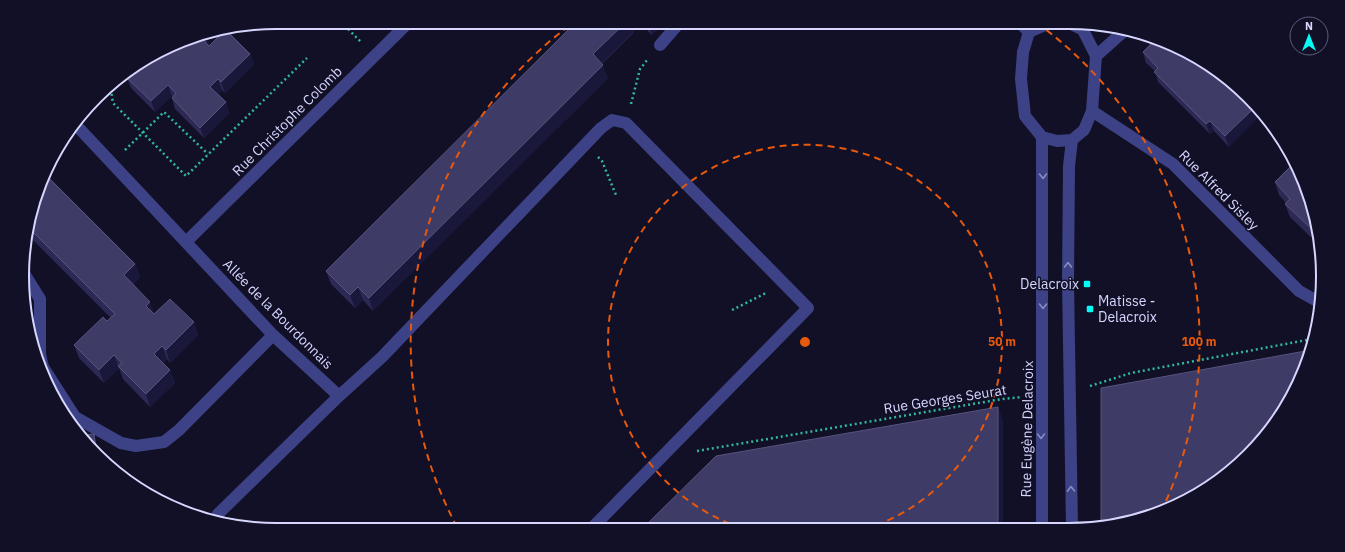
<svg xmlns="http://www.w3.org/2000/svg" width="1345" height="552" font-family="'IBM Plex Sans',sans-serif">
	<style>
		.lines { fill: none; stroke-linecap: round; stroke-linejoin: round }
		.path { stroke: #31b79e; stroke-width: 2.5; stroke-dasharray: 2 3; stroke-linecap: butt }
		.minor { stroke: #3c4285; stroke-width: 12 }
		.wall { fill: #2c2954 }
		.shaded-wall { fill: #19173a }
		.building { fill: #3e3c66; stroke: #56547e }
		.oneway { stroke: #898cc2 }
		.ring { fill: none; stroke: #e8590c; stroke-width: 2; stroke-dasharray: 7 5 }
		.poi-dot { fill: #05fbf5; stroke: #111027; stroke-width: 1.5 }
		.labels { text-anchor: middle; dominant-baseline: central; stroke-width: 3; stroke-linejoin: round; paint-order: stroke }
		.street-label { font-size: 14px; fill: #d6d6fe; stroke: #111027 }
		.poi-label { font-size: 14px; fill: #d6d6fe; stroke: #111027; text-anchor: end }
		.rim { fill: none; stroke: #d6d6fe; stroke-width: 2 }
		.centre { fill: #e8590c; stroke: #111027; stroke-width: 2 }
		.ring-label { font-size: 12px; text-anchor: middle; font-weight: bold; fill: #e8590c; stroke: #111027; stroke-width: 3; stroke-linejoin: round; paint-order: stroke }
	</style>
	<rect width="100%" height="100%" fill="#111027"/>
	<g class="lines">
		<path class="path" d="M 341,22 L 362,43
			M 110,84 L 113,103 L 186,176 L 307,58
			M 631,104 L 640,69 L 648,59
			M 125,150 L 164,112 L 208,154
			M 598,157 L 602,161 L 616,195
			M 732,310 L 766,293
			M 1090,386 L 1131,373 L 1312,339
			M 697,451 L 1002,399 L 1022,397"/>
		<path class="minor" d="M 1019,22 L 1029,32
			M 1061,22 L 1047,24 L 1029,32 L 1023,52 L 1021,79 L 1025,116 L 1042,137 L 1057,141 L 1072,140 L 1084,130 L 1092,111 L 1096,56 L 1083,30 L 1067,22
			M 660,45 L 680,22
			M 1096,56 L 1124,31
			M 1092,111 L 1173,164 L 1299,291 L 1317,301
			M 76,125 L 273,335 L 339,396 L 218,514 L 215,520
			M 186,242 L 409,22
			M 25,275 L 40,299 L 40,354 L 43,367 L 75,417 L 121,443 L 136,446 L 164,442 L 179,430 L 273,335
			M 339,396 L 382,357 L 601,128 L 612,120 L 626,123 L 808,308 L 591,529
			M 1042,528 L 1042,137
			M 1072,528 L 1068,282 L 1069,166 L 1072,140"/>
	</g>
	<path class="wall" d="M 639,22 L 666,22 L 652,35 Z
		M 631,23 L 634,31 L 633,33 L 602,64 L 608,78 L 373,311 L 363,300 L 355,308 L 331,284 L 326,271 Z
		M 205,34 L 209,43 L 208,44 L 209,46 L 250,54 L 254,64 L 225,93 L 222,90 L 218,94 L 226,102 L 229,113 L 204,138 L 175,109 L 172,98 L 173,97 L 172,96 L 155,112 L 131,88 L 127,78 L 194,36 Z
		M 1143,52 L 1236,85 L 1229,147 L 1214,131 L 1210,134 L 1158,82 L 1155,71 L 1146,63 Z
		M 1297,163 L 1318,244 L 1290,217 L 1285,204 L 1286,203 L 1279,195 L 1275,182 Z
		M 47,176 L 135,264 L 140,277 L 133,284 L 155,314 L 194,322 L 198,335 L 170,363 L 167,359 L 163,363 L 170,370 L 175,383 L 150,407 L 123,379 L 119,368 L 104,383 L 79,358 L 74,345 L 107,321 L 111,318 L 27,234 Z"/>
	<path class="shaded-wall" d="M 626,22 L 632,22 L 631,23 L 634,31 L 598,67 L 593,54 Z
		M 648,22 L 666,22 L 652,35 Z
		M 204,34 L 205,34 L 209,43 L 205,48 L 201,37 Z
		M 250,54 L 254,64 L 225,93 L 221,82 Z
		M 603,65 L 608,78 L 373,311 L 369,298 Z
		M 218,79 L 222,90 L 214,98 L 210,87 Z
		M 168,85 L 172,96 L 155,112 L 151,101 Z
		M 226,102 L 229,113 L 204,138 L 200,128 Z
		M 1254,108 L 1260,116 L 1229,147 L 1225,136 Z
		M 1210,121 L 1214,131 L 1210,134 L 1206,124 Z
		M 135,264 L 140,277 L 129,288 L 124,275 Z
		M 358,287 L 363,300 L 355,308 L 350,295 Z
		M 150,302 L 155,315 L 146,306 Z
		M 194,322 L 198,335 L 170,363 L 166,350 Z
		M 162,346 L 167,359 L 159,367 L 154,354 Z
		M 114,355 L 119,368 L 104,383 L 99,370 Z
		M 170,370 L 175,383 L 150,407 L 146,394 Z
		M 998,407 L 1003,420 L 1003,528 L 995,528 Z
		M 94,434 L 95,438 L 97,450 L 96,448 Z"/>
	<path class="building" d="M 576,22 L 626,22 L 593,54 L 603,65 L 369,298 L 358,287 L 350,295 L 326,271 Z
		M 226,30 L 250,54 L 221,82 L 218,79 L 210,87 L 226,102 L 200,128 L 172,98 L 176,93 L 168,85 L 151,101 L 127,78 L 135,70 L 194,36 L 204,34 L 201,37 L 209,46 L 224,31 Z
		M 1156,39 L 1236,85 L 1254,108 L 1225,136 L 1210,121 L 1206,124 L 1154,72 L 1158,68 L 1143,52 Z
		M 1295,162 L 1297,163 L 1315,232 L 1285,204 L 1290,199 L 1275,182 Z
		M 47,176 L 135,264 L 124,275 L 150,302 L 146,306 L 154,314 L 170,299 L 194,322 L 166,350 L 162,346 L 154,354 L 170,370 L 146,394 L 118,366 L 122,363 L 114,355 L 99,370 L 74,345 L 103,317 L 107,321 L 115,314 L 29,228 Z
		M 1311,350 L 1310,357 L 1280,417 L 1236,467 L 1166,511 L 1101,528 L 1101,388 Z
		M 998,407 L 998,525 L 995,528 L 642,529 L 716,456 Z
		M 94,434 L 96,448 L 84,435 Z"/>
	<defs><path id="oneway-chevron" d="M-2-3.5L2.5 0L-2 3.5" fill="none" stroke-width="1.6" stroke-linecap="round" stroke-linejoin="round"/></defs>
	<g class="oneway">
		<use href="#oneway-chevron" transform="translate(1043 176) rotate(90)"/>
		<use href="#oneway-chevron" transform="translate(1068 265) rotate(-89)"/>
		<use href="#oneway-chevron" transform="translate(1043 306) rotate(90)"/>
		<use href="#oneway-chevron" transform="translate(1041 436) rotate(90)"/>
		<use href="#oneway-chevron" transform="translate(1071 489) rotate(-91)"/>
	</g>
	<g class="ring">
		<path d="M741 528A197 197 0 1 1 869 528"/>
		<path d="M457 527A394 394 0 0 1 573 23M1037 23A394 394 0 0 1 1161 512"/>
	</g>
	<g class="poi-dot">
		<rect x="1083" y="280" width="8" height="8" rx="2"/>
		<rect x="1086" y="305" width="8" height="8" rx="2"/>
	</g>
	<g class="labels">
		<g class="street-label">
			<text transform="translate(287 121) rotate(-45)">Rue Christophe Colomb</text>
			<text transform="translate(1219 190) rotate(45)">Rue Alfred Sisley</text>
			<text transform="translate(278 314) rotate(45)">Allée de la Bourdonnais</text>
			<text transform="translate(945 399) rotate(-9)">Rue Georges Seurat</text>
			<text transform="translate(1027 429) rotate(-89)">Rue Eugène Delacroix</text>
		</g>
		<g class="poi-label">
			<text x="1079" y="284">Delacroix</text>
			<text x="1098" y="301" text-anchor="start">Matisse -<tspan x="1098" dy="16">Delacroix</tspan></text>
		</g>
	</g>
	<path d="M0 0H1345V552H0ZM276 29H1069A247 247 0 0 1 1316 276V276A247 247 0 0 1 1069 523H276A247 247 0 0 1 29 276V276A247 247 0 0 1 276 29Z" fill="#111027" fill-rule="evenodd"/>
	<path class="rim" d="M276 29H1069A247 247 0 0 1 1316 276V276A247 247 0 0 1 1069 523H276A247 247 0 0 1 29 276V276A247 247 0 0 1 276 29Z"/>
	<circle cx="805" cy="342" r="6" class="centre"/>
	<g class="ring-label">
		<text x="1002" y="346">50 m</text>
		<text x="1199" y="346">100 m</text>
	</g>
	<g transform="translate(1309 36)"><circle r="19" fill="#111027" stroke="#605f7d"/>
	<path d="M0-3L7 15L0 10L-7 15Z" fill="#05fbf5"/>
	<text y="-6" font-size="11" font-weight="bold" text-anchor="middle" fill="#d6d6fe">N</text>
	</g>
</svg>
